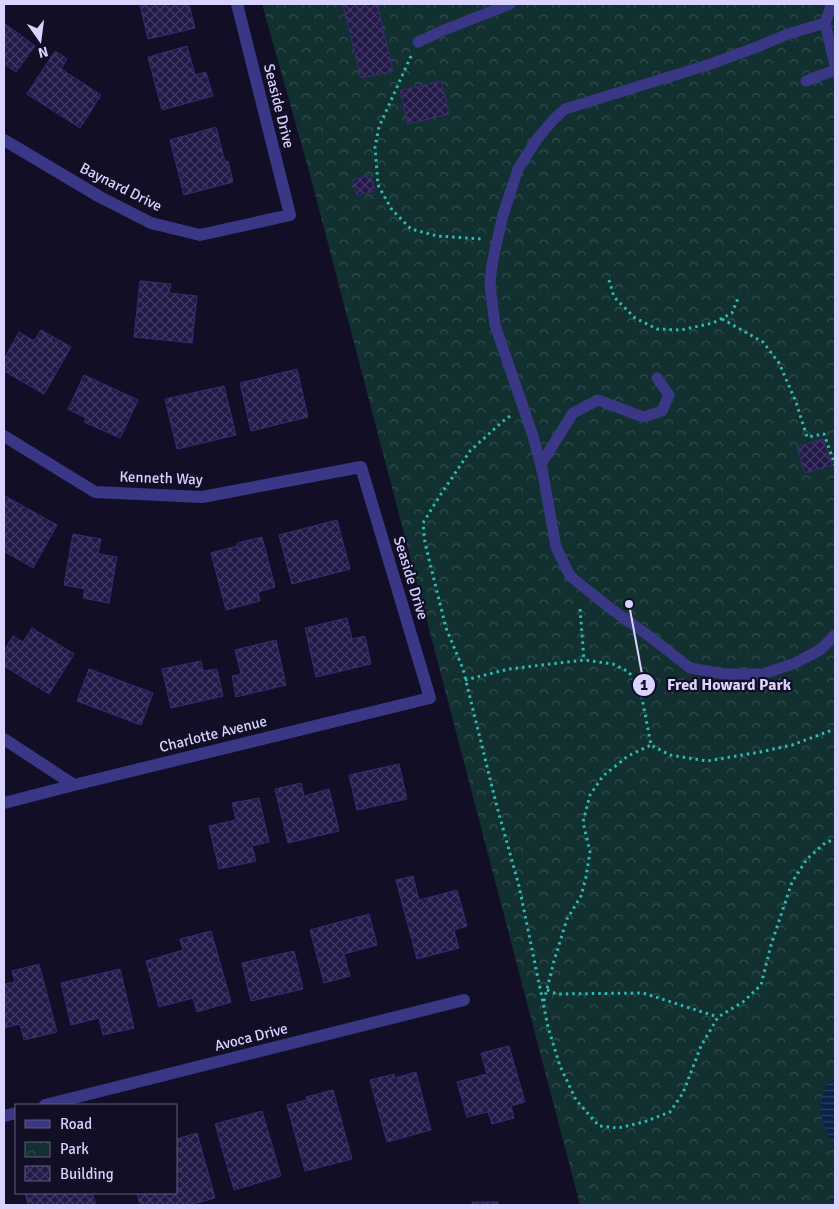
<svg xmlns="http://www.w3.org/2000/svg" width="839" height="1209" font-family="Signika,sans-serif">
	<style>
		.park { fill: url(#park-crowns) }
		.water { fill: url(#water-rules) }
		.building { fill: url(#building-cross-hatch); stroke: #392a75 }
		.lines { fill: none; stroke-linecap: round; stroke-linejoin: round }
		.path { stroke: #2abcb4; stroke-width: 3; stroke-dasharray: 2.5 4; stroke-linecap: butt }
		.service { stroke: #3a3787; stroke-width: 11 }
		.minor { stroke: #3a3787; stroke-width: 12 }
		.labels { text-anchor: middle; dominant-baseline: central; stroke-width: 4.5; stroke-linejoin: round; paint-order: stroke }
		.street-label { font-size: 15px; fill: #d8d3ff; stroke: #120e26 }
		.leader { fill: none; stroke: #d8d3ff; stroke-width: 2 }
		.callout-dot { fill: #d8d3ff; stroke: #120e26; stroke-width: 2 }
		.mark-label { font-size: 15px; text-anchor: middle; font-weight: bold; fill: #111 }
		.callout-label { font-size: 16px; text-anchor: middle; font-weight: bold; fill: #d8d3ff; stroke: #120e26; stroke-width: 4.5; stroke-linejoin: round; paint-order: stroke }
	</style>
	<defs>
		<pattern id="park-crowns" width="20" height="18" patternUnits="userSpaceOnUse" patternTransform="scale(1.25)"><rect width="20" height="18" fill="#11302f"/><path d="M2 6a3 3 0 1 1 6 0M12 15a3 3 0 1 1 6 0" fill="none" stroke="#334d4e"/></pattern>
		<pattern id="water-rules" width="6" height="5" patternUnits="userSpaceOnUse" patternTransform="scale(1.25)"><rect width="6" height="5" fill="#0a2149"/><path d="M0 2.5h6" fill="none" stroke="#2d4064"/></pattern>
		<pattern id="building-cross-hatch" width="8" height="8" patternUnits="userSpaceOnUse" patternTransform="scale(1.25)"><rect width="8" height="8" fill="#231948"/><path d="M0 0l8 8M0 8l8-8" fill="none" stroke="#423a63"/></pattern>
	</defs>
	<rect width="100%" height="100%" fill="#120e26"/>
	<path class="park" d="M 262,4 L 835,4 L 835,1205 L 580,1205 L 309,171 Z"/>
	<path class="water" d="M 835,1079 L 835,1144 L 831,1141 L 822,1122 L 820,1103 L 828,1083 Z"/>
	<path class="building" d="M 140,4 L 189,4 L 195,28 L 148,39 Z
		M 343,4 L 377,4 L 393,71 L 361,78 Z
		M 4,23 L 35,46 L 16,72 L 4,64 Z
		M 187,46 L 195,75 L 206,72 L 213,96 L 162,110 L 148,57 Z
		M 55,51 L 67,59 L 61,69 L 101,95 L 80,128 L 27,94 Z
		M 441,81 L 449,114 L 408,124 L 400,91 Z
		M 216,127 L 225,162 L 228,161 L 233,182 L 184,195 L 170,140 Z
		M 370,175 L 375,191 L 357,195 L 353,180 Z
		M 140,281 L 171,284 L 169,293 L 197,296 L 192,343 L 134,337 Z
		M 41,330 L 71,347 L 44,394 L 4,371 L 4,359 L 19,332 L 34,341 Z
		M 297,369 L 308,417 L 251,431 L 240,383 Z
		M 84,375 L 138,400 L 120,438 L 84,422 L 86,418 L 68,409 Z
		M 224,386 L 236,435 L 177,449 L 165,399 Z
		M 823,439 L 832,465 L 805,473 L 797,447 Z
		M 5,496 L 57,525 L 33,568 L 4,551 L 4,498 Z
		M 337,520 L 350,569 L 292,584 L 279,535 Z
		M 73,534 L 101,539 L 98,554 L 117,557 L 109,603 L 83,598 L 85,589 L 64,585 Z
		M 262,537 L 275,587 L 258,592 L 260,601 L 226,610 L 211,553 L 237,546 L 237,543 Z
		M 347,618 L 352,639 L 365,636 L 371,664 L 316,677 L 305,628 Z
		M 32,628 L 74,654 L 49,694 L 4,666 L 4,651 L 13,636 L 23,642 Z
		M 276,640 L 286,685 L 236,697 L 232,676 L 241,674 L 235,650 Z
		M 201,661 L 203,671 L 217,669 L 223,696 L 171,708 L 162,669 Z
		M 89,669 L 153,693 L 141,725 L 77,701 Z
		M 399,764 L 407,799 L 357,810 L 349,775 Z
		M 301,783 L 304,796 L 329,789 L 339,831 L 288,843 L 275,789 Z
		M 259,798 L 269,842 L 252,846 L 256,861 L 219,869 L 209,826 L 236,820 L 232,803 Z
		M 413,876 L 419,900 L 457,890 L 467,926 L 454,930 L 459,948 L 417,959 L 396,880 Z
		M 369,914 L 377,945 L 344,954 L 350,976 L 324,983 L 310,930 Z
		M 211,931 L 231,1002 L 197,1012 L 193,998 L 159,1007 L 146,961 L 183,950 L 180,939 Z
		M 294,951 L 303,989 L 251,1001 L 242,963 Z
		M 39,964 L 57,1032 L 24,1040 L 20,1024 L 4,1028 L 4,984 L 15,982 L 12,971 Z
		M 120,969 L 134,1028 L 103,1035 L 99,1018 L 71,1025 L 61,983 Z
		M 509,1046 L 525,1102 L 511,1106 L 514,1118 L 492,1124 L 488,1112 L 467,1117 L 457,1082 L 487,1074 L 481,1053 Z
		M 416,1072 L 431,1130 L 387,1142 L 370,1080 L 394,1074 L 395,1078 Z
		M 333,1090 L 352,1159 L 305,1171 L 287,1105 L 307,1100 L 306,1097 Z
		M 262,1111 L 281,1176 L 234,1190 L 215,1124 Z
		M 197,1133 L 215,1198 L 190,1205 L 140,1205 L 137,1193 L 176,1193 L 176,1139 Z
		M 25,1193 L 92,1193 L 96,1205 L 28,1205 Z
		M 472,1202 L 498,1202 L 498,1205 L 472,1205 Z"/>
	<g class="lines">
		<path class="path" d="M 411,56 L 379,127 L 375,147 L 378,185 L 392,210 L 411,229 L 437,236 L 482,239
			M 609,280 L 614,297 L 635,318 L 657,329 L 681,330 L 713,323 L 732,313 L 739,296
			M 722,319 L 763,342 L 779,363 L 796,402 L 807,437 L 824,434 L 835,465
			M 510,416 L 502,422 L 470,451 L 439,497 L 423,523 L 425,543 L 446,628 L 463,669 L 496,803 L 519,886 L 548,1027 L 560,1066 L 576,1100 L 599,1126 L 618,1128 L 644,1122 L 670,1112 L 683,1093 L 701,1046 L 718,1017 L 743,1002 L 761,985 L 771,945 L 792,882 L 807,859 L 825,843 L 835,839
			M 580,609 L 584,660
			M 465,680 L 509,669 L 584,660 L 613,664 L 629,672 L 641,693 L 651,745 L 670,755 L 707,761 L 760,752 L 792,745 L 835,729
			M 547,990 L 557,994 L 643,993 L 718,1017
			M 544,1001 L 554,961 L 567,919 L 581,896 L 586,877 L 590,852 L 583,822 L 590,795 L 603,776 L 628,756 L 651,745"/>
		<path class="service" d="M 832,4 L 825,23 L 835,65
			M 825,23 L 788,34 L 757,47 L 711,64 L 565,109 L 554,119 L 537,139 L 518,169 L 503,215 L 492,264 L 490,285 L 495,325 L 533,436 L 543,474 L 556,547 L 570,576 L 610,608 L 649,636 L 690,668 L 724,674 L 763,674 L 795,663 L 820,650 L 835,635
			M 418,42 L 444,30 L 510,4
			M 806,81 L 835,70
			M 541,464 L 573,413 L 598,400 L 643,417 L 662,411 L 669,395 L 657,378"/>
		<path class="minor" d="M 4,140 L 100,197 L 151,223 L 200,235 L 290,215 L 237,4
			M 4,436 L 95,492 L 202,497 L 361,467 L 430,698 L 74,785 L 4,803
			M 4,739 L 74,785
			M 45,1105 L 464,1000
			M 4,1116 L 16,1113"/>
	</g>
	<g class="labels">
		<g class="street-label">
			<text transform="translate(279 106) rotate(76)">Seaside Drive</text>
			<text transform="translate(121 187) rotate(27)">Baynard Drive</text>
			<text transform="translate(161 478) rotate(2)">Kenneth Way</text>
			<text transform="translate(411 578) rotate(73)">Seaside Drive</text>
			<text transform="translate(213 734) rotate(-14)">Charlotte Avenue</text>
			<text transform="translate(251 1037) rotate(-14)">Avoca Drive</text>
		</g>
	</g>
	<path class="leader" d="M629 604L644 685"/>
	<g class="callout-dot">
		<circle cx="629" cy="604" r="5"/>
		<circle cx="644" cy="685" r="12"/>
	</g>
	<g class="mark-label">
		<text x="644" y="690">1</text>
	</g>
	<g class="callout-label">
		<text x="729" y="690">Fred Howard Park</text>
	</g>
	<rect width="839" height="1209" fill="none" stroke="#d8d3ff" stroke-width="10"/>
	<rect x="15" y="1104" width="162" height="90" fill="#120e26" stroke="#615d7d"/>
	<rect x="25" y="1120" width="25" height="8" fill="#3a3787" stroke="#615d7d"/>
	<text x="60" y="1129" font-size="15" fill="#d8d3ff">Road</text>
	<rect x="25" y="1142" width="25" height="15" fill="url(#park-crowns)" stroke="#615d7d"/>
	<text x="60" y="1154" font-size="15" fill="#d8d3ff">Park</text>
	<rect x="25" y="1166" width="25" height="15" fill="url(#building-cross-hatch)" stroke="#615d7d"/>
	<text x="60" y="1179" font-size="15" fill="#d8d3ff">Building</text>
	<g transform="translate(40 40) rotate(166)" stroke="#120e26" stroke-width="4" paint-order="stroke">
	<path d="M0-4L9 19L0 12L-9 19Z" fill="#d8d3ff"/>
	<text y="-8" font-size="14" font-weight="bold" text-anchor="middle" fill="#d8d3ff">N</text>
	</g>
</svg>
